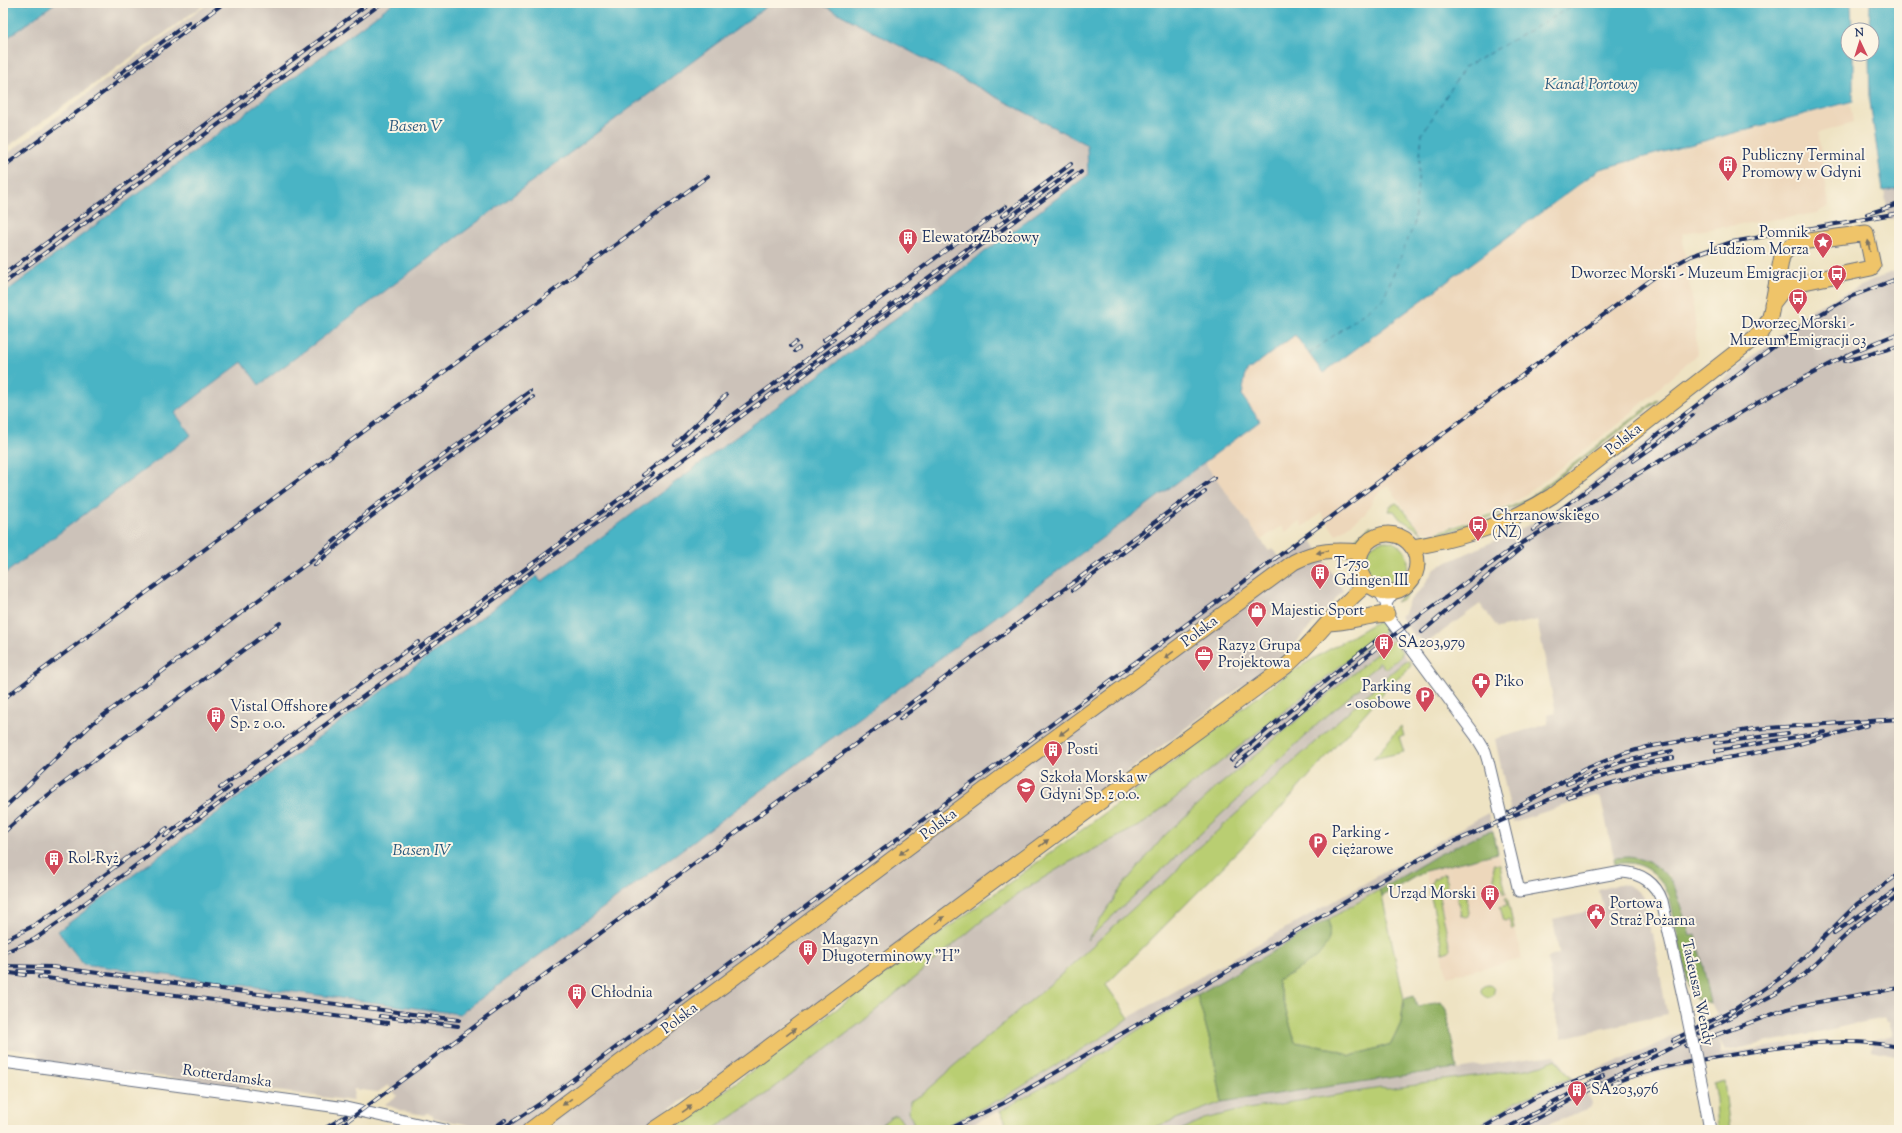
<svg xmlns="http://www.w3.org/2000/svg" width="1902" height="1133" font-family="'Sorts Mill Goudy',serif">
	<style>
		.built { fill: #edd7bb }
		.industrial { fill: #ccc2b9 }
		.green { fill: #b9ce72; stroke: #6a7e68 }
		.forest { fill: #92b164; stroke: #567061 }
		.water { fill: #48b4c5; stroke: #327292 }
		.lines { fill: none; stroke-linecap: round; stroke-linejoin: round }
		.ferry { stroke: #28577d; stroke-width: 1; stroke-dasharray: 5 4; stroke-linecap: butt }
		.tertiary-casing { stroke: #656e81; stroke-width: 13 }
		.trunk-casing { stroke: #656e81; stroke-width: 17 }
		.tertiary { stroke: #fff; stroke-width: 11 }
		.trunk { stroke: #efc469; stroke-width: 15 }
		.rail-casing { stroke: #1b2f5e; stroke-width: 4 }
		.rail { stroke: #fcf5e5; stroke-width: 2.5; stroke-dasharray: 8; stroke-linecap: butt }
		.tertiary-bridge-casing { stroke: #656e81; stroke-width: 13; stroke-linecap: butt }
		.tertiary-bridge { stroke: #fff; stroke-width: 11 }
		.oneway { fill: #7a7263 }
		.labels { text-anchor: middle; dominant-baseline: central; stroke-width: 4; stroke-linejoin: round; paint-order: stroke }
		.poi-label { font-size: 15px; fill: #1b2f5e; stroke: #fcf5e5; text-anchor: start }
		.street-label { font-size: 15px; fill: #1b2f5e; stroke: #fcf5e5 }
		.water-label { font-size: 16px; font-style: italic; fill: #28577d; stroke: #fcf5e5 }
	</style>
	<rect width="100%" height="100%" fill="#fcf5e5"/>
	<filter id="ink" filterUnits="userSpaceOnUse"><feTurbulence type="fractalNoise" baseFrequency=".025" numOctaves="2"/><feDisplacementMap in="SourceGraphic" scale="8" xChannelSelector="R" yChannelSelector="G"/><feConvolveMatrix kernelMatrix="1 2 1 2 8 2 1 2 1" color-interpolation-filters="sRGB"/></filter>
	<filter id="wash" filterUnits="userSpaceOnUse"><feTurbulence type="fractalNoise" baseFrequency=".012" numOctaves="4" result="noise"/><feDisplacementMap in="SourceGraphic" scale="16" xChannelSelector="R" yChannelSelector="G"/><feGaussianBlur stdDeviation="0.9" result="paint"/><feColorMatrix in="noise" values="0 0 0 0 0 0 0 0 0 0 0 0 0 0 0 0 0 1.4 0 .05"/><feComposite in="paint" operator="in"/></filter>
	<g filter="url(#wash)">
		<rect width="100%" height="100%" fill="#eee3c3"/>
		<path class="built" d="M 1850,103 L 1853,123 L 1818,133 L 1829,206 L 1817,213 L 1682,233 L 1695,319 L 1697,354 L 1621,422 L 1514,503 L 1433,533 L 1419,529 L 1388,485 L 1375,496 L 1365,514 L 1336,535 L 1321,513 L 1303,527 L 1299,522 L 1286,532 L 1281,526 L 1261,540 L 1204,462 L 1260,421 L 1242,396 L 1246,372 L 1295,335 L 1323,372 L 1601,170 Z
			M 1498,853 L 1522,959 L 1447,976 L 1425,871 Z"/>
		<path class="industrial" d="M 55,3 L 206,3 L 3,150 L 3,41 Z
			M 209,3 L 393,3 L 3,294 L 3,157 Z
			M 771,3 L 819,3 L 1087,145 L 1088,175 L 541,582 L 537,577 L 58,931 L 82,964 L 460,1014 L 1204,462 L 1269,551 L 1272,549 L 1280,558 L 1312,540 L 1343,591 L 1286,653 L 725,1073 L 637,1130 L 495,1130 L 434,1118 L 432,1114 L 427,1113 L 424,1115 L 402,1111 L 385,1104 L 397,1096 L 388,1085 L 378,1092 L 354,1089 L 353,1101 L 43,1061 L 36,1052 L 3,1048 L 3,575 L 191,435 L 175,413 L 242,362 L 260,384 Z
			M 1899,188 L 1899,218 L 1889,219 L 1884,190 Z
			M 1899,271 L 1899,1056 L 1872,1050 L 1873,1040 L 1893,1035 L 1889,1022 L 1887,1022 L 1885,1018 L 1725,1051 L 1719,1039 L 1721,1054 L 1814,1040 L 1815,1045 L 1682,1067 L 1653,1073 L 1604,1089 L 1591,1072 L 1647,1049 L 1717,1014 L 1711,1003 L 1696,935 L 1690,936 L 1675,888 L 1668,875 L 1628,857 L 1614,858 L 1601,799 L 1599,796 L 1594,796 L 1513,822 L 1495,739 L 1548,724 L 1547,715 L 1556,713 L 1537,620 L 1498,628 L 1480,604 L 1424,645 L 1418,636 L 1415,638 L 1400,616 L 1404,613 L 1408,602 L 1424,586 L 1435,568 L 1551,515 L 1814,308 L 1889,273 Z
			M 1381,624 L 1410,663 L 1407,667 L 1105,985 L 1128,1018 L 1488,813 L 1493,831 L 1484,833 L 1438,855 L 1136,1031 L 1085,1064 L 1000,1111 L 957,1130 L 671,1130 L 1315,661 Z
			M 1618,884 L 1628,885 L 1635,889 L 1644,898 L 1651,933 L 1653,933 L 1667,1014 L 1562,1038 L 1553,1004 L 1554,995 L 1547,958 L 1559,954 L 1553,919 L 1603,908 L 1599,890 Z
			M 1554,1055 L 1593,1102 L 1590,1108 L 1531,1130 L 1147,1130 L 1222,1102 Z"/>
		<path class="green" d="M 1658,399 L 1657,402 L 1532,498 C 1501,516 1465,526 1431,538 L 1427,534 L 1430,535 L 1502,511 L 1529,498 Z
			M 1396,503 C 1401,505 1415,526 1423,533 L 1400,519 L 1394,511 L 1388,511 L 1390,506 Z
			M 1371,525 L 1371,530 C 1366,536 1360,544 1351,545 L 1353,541 Z
			M1364 563a22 22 0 1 1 44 0a22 22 0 1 1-44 0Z
			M 1350,557 L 1353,559 L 1353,572 L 1358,583 L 1354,588 L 1351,584 Z
			M 1427,559 L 1429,560 L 1427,563 C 1421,576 1411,598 1396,602 L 1417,580 L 1421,567 Z
			M 1376,622 L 1383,624 L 1387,629 L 1144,823 L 1066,864 L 1019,893 L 984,919 L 862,1022 L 766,1094 L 712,1130 L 671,1130 L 1120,802 L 1289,673 Z
			M 1393,640 L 1402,652 L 1401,656 L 1385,669 L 1379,661 L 1378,663 L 1379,664 L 1364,676 L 1368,681 L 1322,720 L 1087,940 L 1123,885 L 1165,835 L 1216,788 Z
			M 1409,660 L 1411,665 L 1406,672 L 1392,683 L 1277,812 L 1106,985 L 1129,1018 L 1112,1031 L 1005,1097 L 938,1130 L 916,1130 L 909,1112 L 910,1101 L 923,1094 L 947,1073 L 950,1069 L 1055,980 L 1152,891 C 1162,886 1176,873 1182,863 L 1384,679 L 1404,662 Z
			M 1401,726 L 1404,736 L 1399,737 L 1404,752 L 1373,759 Z
			M 1493,864 L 1500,865 L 1506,893 L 1504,893 L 1503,889 L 1495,889 Z
			M 1445,874 L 1447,886 L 1444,891 L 1438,892 L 1450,948 L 1449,951 L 1443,953 L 1429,888 L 1433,879 Z
			M 1379,890 L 1382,896 L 1404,999 L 1401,1023 L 1391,1044 L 1351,1056 L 1334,1049 L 1295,1042 L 1277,980 L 1292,973 L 1329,939 L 1329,919 Z
			M 1461,894 L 1466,896 L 1469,912 L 1468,916 L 1465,917 L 1461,915 L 1457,898 Z
			M 1505,897 L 1507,897 L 1514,929 L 1512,930 L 1509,920 L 1504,921 L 1500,907 L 1507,905 Z
			M1482 991a6 6 0 1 1 12 0a6 6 0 1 1-12 0Z
			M 1197,995 L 1212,1048 L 1222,1102 L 1147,1130 L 1006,1130 L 1005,1120 L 1000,1111 L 1085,1064 L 1136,1031 Z
			M 1555,1059 L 1571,1077 L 1518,1101 L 1471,1130 L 1181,1130 L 1204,1119 L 1241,1110 L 1381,1088 L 1386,1089 L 1416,1085 L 1421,1083 L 1526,1069 L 1543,1065 Z
			M 1724,1082 L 1730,1130 L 1718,1130 L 1716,1099 L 1713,1085 Z
			M 896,1115 L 901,1119 L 905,1130 L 874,1130 L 891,1117 Z"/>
		<path class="forest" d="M 1493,831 L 1498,853 L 1425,871 L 1382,896 L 1379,890 L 1438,855 L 1484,833 Z
			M 1628,857 C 1649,859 1665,869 1675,888 L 1690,936 L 1696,935 L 1711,1003 L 1695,999 L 1688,984 L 1669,895 C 1659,872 1640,859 1615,864 L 1614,858 Z
			M 1329,919 C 1329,925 1330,932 1329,938 C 1325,958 1293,972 1277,980 L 1295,1042 L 1334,1049 L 1351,1056 L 1391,1044 L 1401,1023 L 1404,999 L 1414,996 L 1417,1006 L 1441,1002 L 1446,1009 L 1457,1068 L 1222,1102 L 1212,1048 L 1197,995 Z"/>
		<path class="water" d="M 3,3 L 55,3 L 3,41 Z
			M 393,3 L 771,3 L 259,385 L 242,362 L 175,413 L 191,435 L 3,575 L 3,294 Z
			M 819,3 L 1851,3 L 1852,30 L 1848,30 L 1848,54 L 1853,54 L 1853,101 L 1600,169 L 1323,373 L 1295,335 L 1246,372 L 1242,396 L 1260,421 L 460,1014 L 83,964 L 58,931 L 537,576 L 541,582 L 1088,175 L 1087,145 Z
			M 1870,3 L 1899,3 L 1899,188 L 1883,191 L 1870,102 L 1869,54 L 1872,54 L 1872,30 L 1869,30 Z"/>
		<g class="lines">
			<path class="ferry" d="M 1309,354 L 1383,299 L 1414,225 L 1422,134 L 1465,67 L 1578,3"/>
		</g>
	</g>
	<g filter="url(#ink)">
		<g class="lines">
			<defs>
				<path id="tertiary" d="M 1380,592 L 1386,603 L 1388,617 L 1476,736 L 1485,751 L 1488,761 L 1519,891 L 1622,872 C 1641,873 1656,883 1662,901 L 1686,1010
					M 1386,603 L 1393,593
					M 3,1062 L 346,1108 L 445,1130
					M 1703,1091 L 1710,1130"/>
				<path id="trunk" d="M1359 563a29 29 0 1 1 58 0a29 29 0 1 1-58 0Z
					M 1413,547 C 1461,539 1511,522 1552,496 L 1762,332 L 1770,317 L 1782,256 L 1789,247 L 1801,242 L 1866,233 L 1873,266 L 1871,268 L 1790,285 L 1783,290 L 1772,304
					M 1329,623 C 1348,623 1367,615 1387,614
					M 530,1130 L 1010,771 L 1294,562 C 1316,550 1336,550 1361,552
					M 654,1130 L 684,1110 L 1059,832 L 1285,667 C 1315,642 1336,608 1367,584"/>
			</defs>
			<use href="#tertiary" class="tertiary-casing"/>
			<use href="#trunk" class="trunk-casing"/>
			<use href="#tertiary" class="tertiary"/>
			<use href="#trunk" class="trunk"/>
			<defs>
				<path id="rail" d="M 114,78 L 189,22
					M 3,167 L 224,3
					M 1867,214 L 1899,204
					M 1002,216 L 1071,164
					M 3,275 L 369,3
					M 3,284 L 382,3
					M 824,340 L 1006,206
					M 791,346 L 796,342
					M 795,351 L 799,348
					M 1845,361 L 1899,346
					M 788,387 L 1081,172
					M 714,429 L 834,339
					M 675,445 L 726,395
					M 1633,461 L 1657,444 L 1693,415
					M 643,475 L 718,419
					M 1533,530 L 1618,467 L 1661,432 L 1805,323 L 1850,297 L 1899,278
					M 315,565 L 368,519 L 533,397
					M 1073,590 L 1205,492
					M 1422,632 L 1521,548
					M 412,653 L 653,474
					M 3,699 L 708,176
					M 900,719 L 924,701
					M 1715,743 L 1788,733
					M 1716,751 L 1825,732
					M 1231,760 L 1342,667 L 1379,638
					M 1236,765 L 1375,649 L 1510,550 L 1757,403 L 1853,352 L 1899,333
					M 1567,784 L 1621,762 L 1672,751
					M 220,788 L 418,642
					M 1567,797 L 1648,772 L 1788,747 L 1868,725
					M 3,809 L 93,723 L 316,557 L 371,509 L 530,391
					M 1509,812 L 1585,769 L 1622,754 L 1647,747 L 1754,729 L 1899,719
					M 3,833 L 32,807 L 132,732 L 280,623
					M 165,836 L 230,787
					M 1834,933 L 1899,888
					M 3,941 L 33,926 L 56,911 L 167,828
					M 3,953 L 35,939 L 58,923 L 1072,171
					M 3,966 L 52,967 L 459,1020
					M 19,971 L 47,973
					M 3,972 L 25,975
					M 39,977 L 388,1023
					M 1728,1014 L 1790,971 L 1857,904 L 1899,874
					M 380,1016 L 458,1026
					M 1673,1040 L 1732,1010
					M 1686,1046 L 1787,1009 L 1813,1003 L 1899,988
					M 1613,1083 C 1655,1067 1698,1060 1742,1053 C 1795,1045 1846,1036 1899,1047
					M 322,1130 L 346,1116
					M 335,1130 L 1214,478
					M 491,1130 L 505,1120
					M 500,1130 L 541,1103 L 1660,273 L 1691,256 L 1732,242 L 1899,213
					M 947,1130 L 1004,1103 L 1391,875 L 1438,849 L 1595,779 L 1637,765 L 1673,758
					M 1479,1130 L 1534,1098 L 1654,1050
					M 1503,1130 L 1603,1076
					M 1516,1130 L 1593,1088 L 1775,994 L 1805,974 L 1858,924 L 1899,896"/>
			</defs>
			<use href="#rail" class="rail-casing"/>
			<use href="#rail" class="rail"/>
			<defs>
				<path id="tertiary-bridge" d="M 1686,1010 L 1703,1091"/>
			</defs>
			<use href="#tertiary-bridge" class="tertiary-bridge-casing"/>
			<use href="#tertiary-bridge" class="tertiary-bridge"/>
		</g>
		<defs><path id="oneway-solid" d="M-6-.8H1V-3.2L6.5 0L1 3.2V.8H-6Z"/></defs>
		<g class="oneway">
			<use href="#oneway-solid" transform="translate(1869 246) rotate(-99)"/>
			<use href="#oneway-solid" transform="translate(1322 552) rotate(169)"/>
			<use href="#oneway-solid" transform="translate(1169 655) rotate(144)"/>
			<use href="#oneway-solid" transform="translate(1064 732) rotate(144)"/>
			<use href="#oneway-solid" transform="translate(1044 843) rotate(-37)"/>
			<use href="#oneway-solid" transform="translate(904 851) rotate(143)"/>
			<use href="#oneway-solid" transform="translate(940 920) rotate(-37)"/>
			<use href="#oneway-solid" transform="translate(791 1032) rotate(-37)"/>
			<use href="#oneway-solid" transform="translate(567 1102) rotate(144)"/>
			<use href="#oneway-solid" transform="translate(687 1109) rotate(-35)"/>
		</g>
	</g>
	<defs>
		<symbol id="building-pin" viewBox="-11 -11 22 30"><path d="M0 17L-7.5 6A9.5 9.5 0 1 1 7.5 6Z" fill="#d1495b" stroke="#fcf5e5"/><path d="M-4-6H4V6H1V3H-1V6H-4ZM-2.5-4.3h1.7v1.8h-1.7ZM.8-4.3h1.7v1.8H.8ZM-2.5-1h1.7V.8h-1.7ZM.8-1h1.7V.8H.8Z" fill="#fff"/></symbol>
		<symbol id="sight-pin" viewBox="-11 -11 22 30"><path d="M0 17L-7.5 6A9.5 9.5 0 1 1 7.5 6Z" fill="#d1495b" stroke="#fcf5e5"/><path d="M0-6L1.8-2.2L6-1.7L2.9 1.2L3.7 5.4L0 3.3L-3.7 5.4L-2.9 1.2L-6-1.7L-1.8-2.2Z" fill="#fff"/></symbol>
		<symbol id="bus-pin" viewBox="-11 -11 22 30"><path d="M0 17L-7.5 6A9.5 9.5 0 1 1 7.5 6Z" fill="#d1495b" stroke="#fcf5e5"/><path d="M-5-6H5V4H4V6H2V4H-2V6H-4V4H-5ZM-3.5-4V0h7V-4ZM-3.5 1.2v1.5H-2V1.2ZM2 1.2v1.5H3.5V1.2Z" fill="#fff"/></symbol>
		<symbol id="shop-pin" viewBox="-11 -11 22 30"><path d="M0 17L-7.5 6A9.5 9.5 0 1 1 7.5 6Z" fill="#d1495b" stroke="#fcf5e5"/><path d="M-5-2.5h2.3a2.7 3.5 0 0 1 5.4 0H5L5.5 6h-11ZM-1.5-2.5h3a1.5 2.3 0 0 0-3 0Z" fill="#fff"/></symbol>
		<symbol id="office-pin" viewBox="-11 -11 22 30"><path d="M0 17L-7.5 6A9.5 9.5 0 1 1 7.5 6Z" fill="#d1495b" stroke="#fcf5e5"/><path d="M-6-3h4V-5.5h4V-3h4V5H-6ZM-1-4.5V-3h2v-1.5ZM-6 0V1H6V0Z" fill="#fff"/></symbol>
		<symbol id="pharmacy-pin" viewBox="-11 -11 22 30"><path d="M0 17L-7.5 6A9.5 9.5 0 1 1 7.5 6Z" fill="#d1495b" stroke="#fcf5e5"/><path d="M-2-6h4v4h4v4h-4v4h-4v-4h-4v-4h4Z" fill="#fff"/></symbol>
		<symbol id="parking-pin" viewBox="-11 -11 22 30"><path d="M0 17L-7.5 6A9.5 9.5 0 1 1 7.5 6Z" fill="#d1495b" stroke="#fcf5e5"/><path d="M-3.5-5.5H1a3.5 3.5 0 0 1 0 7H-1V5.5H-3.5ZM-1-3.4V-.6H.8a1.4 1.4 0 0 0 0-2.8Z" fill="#fff"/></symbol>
		<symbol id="school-pin" viewBox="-11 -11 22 30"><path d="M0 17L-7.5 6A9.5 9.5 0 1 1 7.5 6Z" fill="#d1495b" stroke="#fcf5e5"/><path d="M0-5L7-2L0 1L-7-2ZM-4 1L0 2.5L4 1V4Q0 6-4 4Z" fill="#fff"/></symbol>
		<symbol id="civic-pin" viewBox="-11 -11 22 30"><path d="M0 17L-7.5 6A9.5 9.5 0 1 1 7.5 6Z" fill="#d1495b" stroke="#fcf5e5"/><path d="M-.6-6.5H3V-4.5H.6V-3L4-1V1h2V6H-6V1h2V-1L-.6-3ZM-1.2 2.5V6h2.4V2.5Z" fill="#fff"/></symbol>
	</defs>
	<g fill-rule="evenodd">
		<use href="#building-pin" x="1717" y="154" width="22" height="30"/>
		<use href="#building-pin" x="897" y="227" width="22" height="30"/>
		<use href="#sight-pin" x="1812" y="231" width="22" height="30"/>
		<use href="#bus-pin" x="1826" y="263" width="22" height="30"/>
		<use href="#bus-pin" x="1787" y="287" width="22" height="30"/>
		<use href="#bus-pin" x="1467" y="514" width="22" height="30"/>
		<use href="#building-pin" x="1309" y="562" width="22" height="30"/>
		<use href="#shop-pin" x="1246" y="600" width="22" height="30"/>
		<use href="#building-pin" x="1373" y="632" width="22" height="30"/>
		<use href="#office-pin" x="1193" y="644" width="22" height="30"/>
		<use href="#pharmacy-pin" x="1470" y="671" width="22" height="30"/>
		<use href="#parking-pin" x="1414" y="685" width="22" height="30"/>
		<use href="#building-pin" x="205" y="705" width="22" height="30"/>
		<use href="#building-pin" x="1042" y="739" width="22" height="30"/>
		<use href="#school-pin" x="1015" y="776" width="22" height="30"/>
		<use href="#parking-pin" x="1307" y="831" width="22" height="30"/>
		<use href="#building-pin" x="43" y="848" width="22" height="30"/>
		<use href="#building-pin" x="1479" y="883" width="22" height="30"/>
		<use href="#civic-pin" x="1585" y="902" width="22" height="30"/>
		<use href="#building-pin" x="797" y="938" width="22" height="30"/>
		<use href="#building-pin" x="566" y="982" width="22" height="30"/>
		<use href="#building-pin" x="1566" y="1079" width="22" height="30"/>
	</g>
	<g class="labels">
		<g class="poi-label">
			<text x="1742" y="156">Publiczny Terminal<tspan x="1742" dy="17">Promowy w Gdyni</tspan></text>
			<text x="1809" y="233" text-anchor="end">Pomnik<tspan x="1809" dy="17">Ludziom Morza</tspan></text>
			<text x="922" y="238">Elewator Zbożowy</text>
			<text x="1823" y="274" text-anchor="end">Dworzec Morski - Muzeum Emigracji 01</text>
			<text x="1798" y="324" text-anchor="middle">Dworzec Morski -<tspan x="1798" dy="17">Muzeum Emigracji 03</tspan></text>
			<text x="1492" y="516">Chrzanowskiego<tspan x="1492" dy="17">(NŻ)</tspan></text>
			<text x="1334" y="564">T-750<tspan x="1334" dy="17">Gdingen III</tspan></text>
			<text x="1271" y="611">Majestic Sport</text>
			<text x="1398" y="643">SA203,979</text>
			<text x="1218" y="646">Razy2 Grupa<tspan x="1218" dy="17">Projektowa</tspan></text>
			<text x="1495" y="682">Piko</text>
			<text x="1411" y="687" text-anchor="end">Parking<tspan x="1411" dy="17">- osobowe</tspan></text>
			<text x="230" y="707">Vistal Offshore<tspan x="230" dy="17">Sp. z o.o.</tspan></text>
			<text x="1067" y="750">Posti</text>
			<text x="1040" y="778">Szkoła Morska w<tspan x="1040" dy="17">Gdyni Sp. z o.o.</tspan></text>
			<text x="1332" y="833">Parking -<tspan x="1332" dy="17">ciężarowe</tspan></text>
			<text x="68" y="859">Rol-Ryż</text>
			<text x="1476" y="894" text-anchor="end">Urząd Morski</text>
			<text x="1610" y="904">Portowa<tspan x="1610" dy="17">Straż Pożarna</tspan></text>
			<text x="822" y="940">Magazyn<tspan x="822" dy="17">Długoterminowy "H"</tspan></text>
			<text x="591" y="993">Chłodnia</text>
			<text x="1591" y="1090">SA203,976</text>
		</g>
		<g class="street-label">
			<text transform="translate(1624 440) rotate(-38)">Polska</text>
			<text transform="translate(1200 632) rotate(-37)">Polska</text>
			<text transform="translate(939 825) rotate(-37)">Polska</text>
			<text transform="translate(1697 993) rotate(78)">Tadeusza Wendy</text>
			<text transform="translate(680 1019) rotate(-37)">Polska</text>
			<text transform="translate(227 1077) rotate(8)">Rotterdamska</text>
		</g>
		<g class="water-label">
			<text x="1591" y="85">Kanał Portowy</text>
			<text x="416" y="127">Basen V</text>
			<text x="422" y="851">Basen IV</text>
		</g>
	</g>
	<rect width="1902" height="1133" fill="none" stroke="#fcf5e5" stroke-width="16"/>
	<g transform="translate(1860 42) rotate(356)"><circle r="19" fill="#fcf5e5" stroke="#a2a6af"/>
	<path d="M0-3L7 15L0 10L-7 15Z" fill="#d1495b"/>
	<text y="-6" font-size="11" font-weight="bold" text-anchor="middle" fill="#1b2f5e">N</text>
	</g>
</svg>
